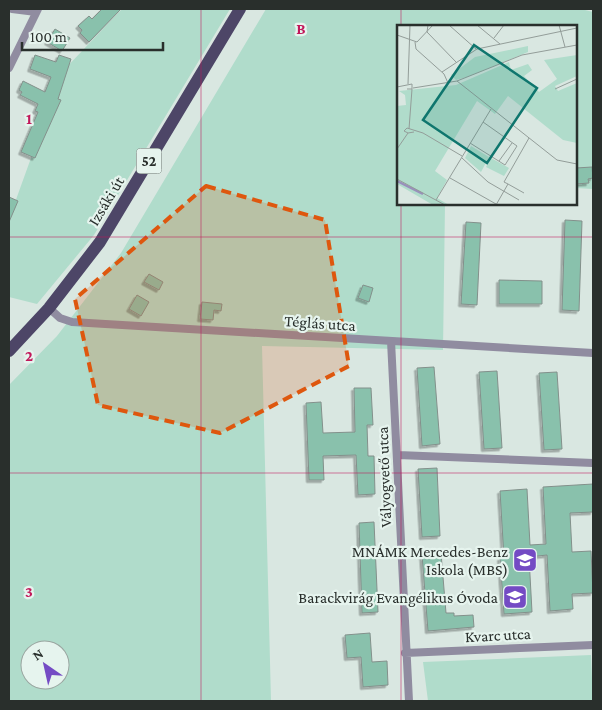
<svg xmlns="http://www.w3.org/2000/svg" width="602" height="710" font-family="'Crimson Pro',serif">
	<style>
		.green { fill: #b0dccb; fill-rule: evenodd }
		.building { fill: #89c1ac; stroke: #83908b; filter: url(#shadow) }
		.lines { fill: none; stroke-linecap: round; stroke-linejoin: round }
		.street { stroke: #908ca0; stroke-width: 8 }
		.primary { stroke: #4d4667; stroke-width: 12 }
		.marked { fill: #de570e; fill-opacity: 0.2; stroke: #de570e; stroke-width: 4; stroke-dasharray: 10 6; stroke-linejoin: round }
		.grid { fill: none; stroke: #c2185b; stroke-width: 1; stroke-opacity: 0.55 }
		.labels { text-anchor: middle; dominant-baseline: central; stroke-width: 4.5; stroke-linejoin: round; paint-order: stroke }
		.shield { fill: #e6f4ee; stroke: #626a66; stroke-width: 1 }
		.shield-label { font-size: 15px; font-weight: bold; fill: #292f2c }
		.street-label { font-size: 16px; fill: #292f2c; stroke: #e6f4ee }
		.poi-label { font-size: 16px; fill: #292f2c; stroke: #e6f4ee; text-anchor: end }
		.inset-river { fill: none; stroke: #998fbc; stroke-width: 2.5 }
		.inset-road { fill: none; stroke: #939d99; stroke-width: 1 }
		.view { fill: #0f766e; fill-opacity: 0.15; stroke: #0f766e; stroke-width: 2.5 }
		.inset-edge { fill: none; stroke: #292f2c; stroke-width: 2.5 }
		.grid-label { font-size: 16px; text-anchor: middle; font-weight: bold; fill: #c2185b; stroke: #e6f4ee; stroke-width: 4.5; stroke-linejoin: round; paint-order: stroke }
	</style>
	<defs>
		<filter id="shadow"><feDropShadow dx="-2.5" dy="2.5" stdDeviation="0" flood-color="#0004"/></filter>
	</defs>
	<rect width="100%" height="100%" fill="#d9e7e1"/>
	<path class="green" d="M 122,9 L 230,9 L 94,235 L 37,304 L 9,297 L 9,219 L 62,72 Z
		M 266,9 L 581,9 L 593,12 L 593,189 L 576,188 L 576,26 L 398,26 L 398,204 L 445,204 L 443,350 L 262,346 L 271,701 L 9,701 L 9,385 L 57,336 L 121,253 ZM 30,650 L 60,650 L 60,680 L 30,680 Z
		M 591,655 L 593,701 L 428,701 L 423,662 Z"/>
	<path class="building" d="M 102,9 L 121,9 L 89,42 L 80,33 L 82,30 L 78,26 L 89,16 L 92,19 Z
		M 55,29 L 70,38 L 62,51 L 47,42 Z
		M 35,55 L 56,62 L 59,55 L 71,59 L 58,99 L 61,100 L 35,158 L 21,152 L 38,112 L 35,111 L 38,104 L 20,95 L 22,92 L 19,90 L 23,81 L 45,92 L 51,77 L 30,69 Z
		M 592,167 L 593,178 L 588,179 L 589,183 L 576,184 L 576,168 Z
		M 9,197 L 18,201 L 9,222 Z
		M 565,220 L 582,221 L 579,311 L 562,310 Z
		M 466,222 L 481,223 L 477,305 L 461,304 Z
		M 149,274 L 163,282 L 159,290 L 144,282 Z
		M 499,280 L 542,281 L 542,304 L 499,304 Z
		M 363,285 L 373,288 L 369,302 L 358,298 Z
		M 137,295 L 149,302 L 141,316 L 129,309 Z
		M 202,302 L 222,304 L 221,311 L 214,310 L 213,320 L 200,319 Z
		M 434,367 L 440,444 L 422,446 L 417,368 Z
		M 497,371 L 502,448 L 484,449 L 479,372 Z
		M 557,372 L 562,449 L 544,450 L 539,373 Z
		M 354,388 L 371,388 L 373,425 L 367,425 L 368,456 L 374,456 L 375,494 L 358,495 L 356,455 L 323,456 L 324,480 L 309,480 L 306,403 L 321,402 L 323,433 L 355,432 Z
		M 437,468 L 440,536 L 422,537 L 418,469 Z
		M 593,484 L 593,512 L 570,513 L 572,552 L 591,551 L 593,593 L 572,594 L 573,609 L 550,611 L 547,555 L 529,557 L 532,612 L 504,614 L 500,558 L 504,558 L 500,491 L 527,489 L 530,545 L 546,544 L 543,487 Z
		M 374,522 L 378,612 L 362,613 L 359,523 Z
		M 441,553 L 446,613 L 454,613 L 454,616 L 473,615 L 474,627 L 428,631 L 422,555 Z
		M 370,633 L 372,662 L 387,661 L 388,685 L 363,687 L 361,657 L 347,658 L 345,635 Z"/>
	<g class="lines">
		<path class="street" d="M 12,9 L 36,12
			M 9,68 L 38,9
			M 49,308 L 60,318 L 72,322 L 593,353
			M 391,341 L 409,701
			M 398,455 L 593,463
			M 405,653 L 593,645"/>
		<path class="primary" d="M 9,351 L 49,308 L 100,242 L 240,9"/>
	</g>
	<path class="marked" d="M 206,186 L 325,220 L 349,366 L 220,433 L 98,405 L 75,299 Z"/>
	<path class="grid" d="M 201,9 L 201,701M 401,9 L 401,26M 401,204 L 401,701M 9,237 L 593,237M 9,473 L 593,473"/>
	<defs>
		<symbol id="school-square" viewBox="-11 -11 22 22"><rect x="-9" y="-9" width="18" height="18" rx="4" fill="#744bc4" stroke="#e6f4ee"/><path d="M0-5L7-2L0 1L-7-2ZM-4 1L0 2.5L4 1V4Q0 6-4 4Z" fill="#fff"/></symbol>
	</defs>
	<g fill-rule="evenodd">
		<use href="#school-square" x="511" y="546" width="28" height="28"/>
		<use href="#school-square" x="501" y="583" width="28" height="28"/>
	</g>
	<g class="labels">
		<rect class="shield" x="136.5" y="148.5" width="25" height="25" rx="4"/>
		<g class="shield-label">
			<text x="149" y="161">52</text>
		</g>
		<g class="street-label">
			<text transform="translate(106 201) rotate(-59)">Izsáki út</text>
			<text transform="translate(320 323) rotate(4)">Téglás utca</text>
			<text transform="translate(384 477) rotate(-92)">Vályogvető utca</text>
			<text transform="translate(498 635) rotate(-3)">Kvarc utca</text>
		</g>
		<g class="poi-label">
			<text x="508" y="551">MNÁMK Mercedes-Benz<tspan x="508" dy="18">Iskola (MBS)</tspan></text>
			<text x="498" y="597">Barackvirág Evangélikus Óvoda</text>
		</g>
	</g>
	<g transform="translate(397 25)">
		<rect width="180" height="180" fill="#d9e7e1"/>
		<path d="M 131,21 L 131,27 L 70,52 L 59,55 L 54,50 L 78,32 ZM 180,30 L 180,51 L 158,61 L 161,66 L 180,58 L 180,118 L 166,115 L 111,71 L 98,89 L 80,76 L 38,146 L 50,155 L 40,173 L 52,180 L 36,180 L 0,159 L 0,81 L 9,80 L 8,70 L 2,66 L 59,60 L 112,37 L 114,45 L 131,39 L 135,45 L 127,51 L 142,67 L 160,54 L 147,35 ZM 74,121 L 92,132 L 84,147 L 68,133 ZM 94,133 L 112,143 L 107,151 L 89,142 Z" fill="#b0dccb"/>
		<path class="inset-river" d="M 0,156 L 26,169"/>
		<path class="inset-road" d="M 31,0 L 30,7 L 59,37M 52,0 L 79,24M 80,0 L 103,19M 162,0 L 168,22M 0,10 L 20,17 L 36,0M 97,13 L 107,0M 18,17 L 19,24 L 47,49 L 51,58M 45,47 L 80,24 L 180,3M 60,56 L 160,135 L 180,139M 11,59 L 13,0M 0,62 L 15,59 L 15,64 L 10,64M 16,63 L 60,56 L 125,30 L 180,20M 158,64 L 180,54M 12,104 L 15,64M 11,108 L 7,106 L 10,103 L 26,108 L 65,131M 73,118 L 108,140 L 120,121 L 86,97M 0,124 L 11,108 L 17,107M 65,133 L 91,157 L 122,175M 102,136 L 115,118M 53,153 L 99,179M 0,154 L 48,180M 111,159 L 127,168M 39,175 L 94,84M 99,180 L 111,159 L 107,157 L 132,113"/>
		<path class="view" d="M 77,20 L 140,63 L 90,138 L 26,95 Z"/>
		<rect width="180" height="180" class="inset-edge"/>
	</g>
	<g class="grid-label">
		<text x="301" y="34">B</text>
		<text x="29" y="124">1</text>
		<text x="29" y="361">2</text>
		<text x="29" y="597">3</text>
	</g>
	<rect width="602" height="710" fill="none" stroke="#292f2c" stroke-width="20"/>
	<g transform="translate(45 665) rotate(326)"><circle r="24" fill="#e6f4ee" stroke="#9aa5a0"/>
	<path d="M0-4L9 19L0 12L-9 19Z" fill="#744bc4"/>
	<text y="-8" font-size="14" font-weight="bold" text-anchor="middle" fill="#292f2c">N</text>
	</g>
	<path d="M22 42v8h141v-8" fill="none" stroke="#292f2c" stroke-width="2.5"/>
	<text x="30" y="42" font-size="15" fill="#292f2c" stroke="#e6f4ee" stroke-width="4" paint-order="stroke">100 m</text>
</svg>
